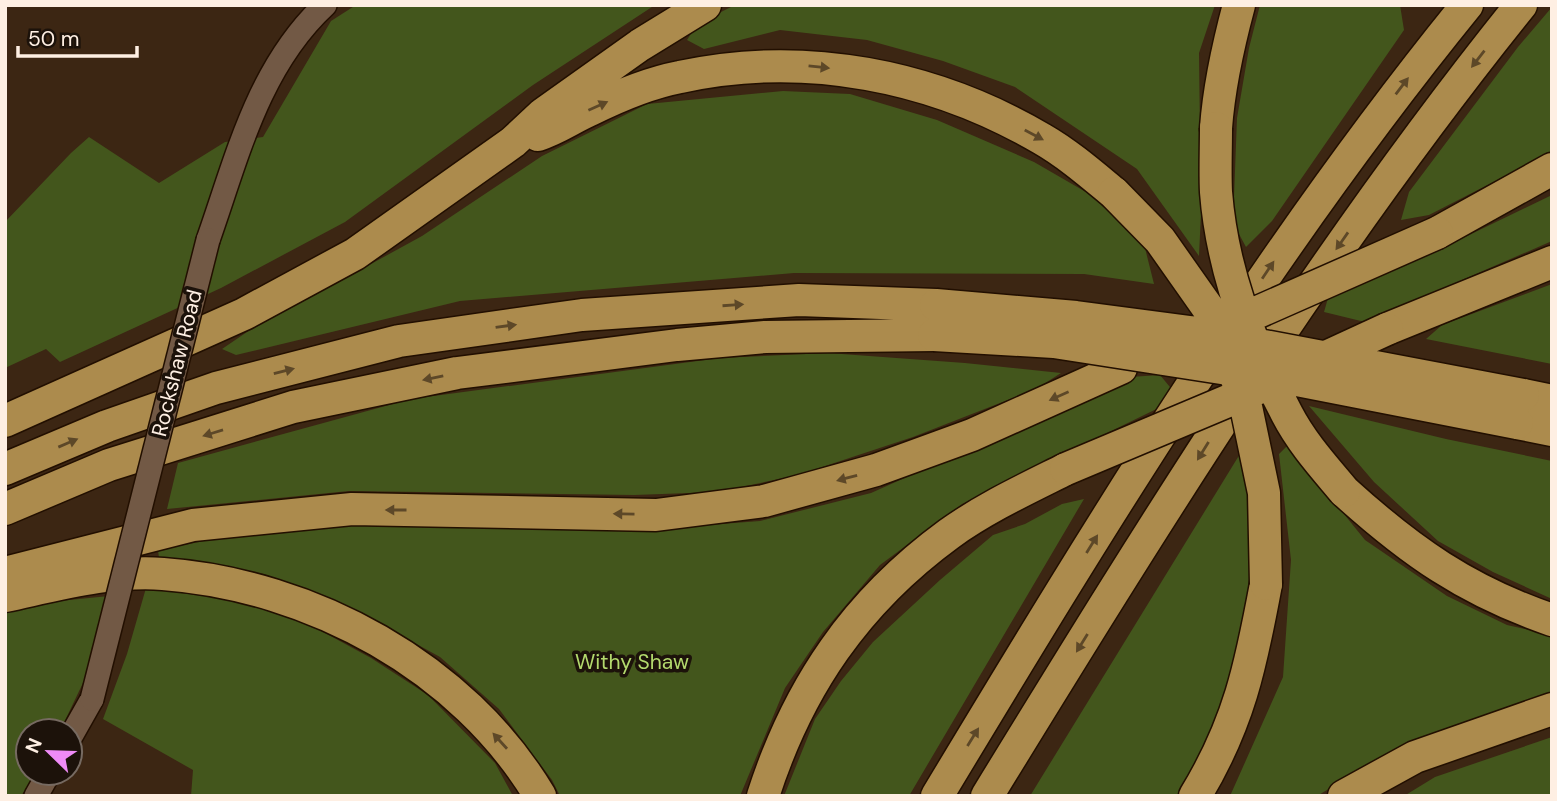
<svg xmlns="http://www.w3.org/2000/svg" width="1557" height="801" font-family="'DM Sans',sans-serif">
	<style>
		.green { fill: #43561c }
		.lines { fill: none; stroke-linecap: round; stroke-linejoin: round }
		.minor-casing { stroke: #220f00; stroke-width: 26 }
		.highway-casing { stroke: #220f00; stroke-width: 35 }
		.minor { stroke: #725945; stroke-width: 23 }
		.highway { stroke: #ac8b4d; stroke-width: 32 }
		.minor-bridge-casing { stroke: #220f00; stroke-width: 26; stroke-linecap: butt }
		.highway-bridge-casing { stroke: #220f00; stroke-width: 35; stroke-linecap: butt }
		.minor-bridge { stroke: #725945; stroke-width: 23 }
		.highway-bridge { stroke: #ac8b4d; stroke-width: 32 }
		.oneway { fill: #5d4828 }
		.labels { text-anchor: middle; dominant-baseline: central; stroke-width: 7; stroke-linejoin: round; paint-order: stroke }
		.street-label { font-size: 21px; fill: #feefe3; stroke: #1c120a }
		.park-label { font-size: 21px; fill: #b3d96d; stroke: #1c120a }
	</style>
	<rect width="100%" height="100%" fill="#3c2613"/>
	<path class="green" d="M 356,5 L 655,5 L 533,85 L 345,222 L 221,288 L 60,362 L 46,349 L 5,368 L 5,222 L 71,153 L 89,137 L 159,183 L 225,142 L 263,137 L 331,21 Z
		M 735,5 L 1215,5 L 1199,53 L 1201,213 L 1199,256 L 1137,169 L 1015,87 L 943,61 L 867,40 L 780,30 L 704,49 L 687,40 L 697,24 Z
		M 1260,5 L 1400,5 L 1404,30 L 1272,221 L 1246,247 L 1233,223 L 1237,118 L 1249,48 Z
		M 1552,7 L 1552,152 L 1429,215 L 1401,220 L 1409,192 L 1518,47 Z
		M 783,91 L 850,94 L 937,120 L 1034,162 L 1098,199 L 1145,248 L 1154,284 L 1084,274 L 794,273 L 460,301 L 236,355 L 222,349 L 247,332 L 422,236 L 542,156 L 647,104 Z
		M 1552,195 L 1552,241 L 1365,322 L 1324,312 L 1328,298 L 1467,236 Z
		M 1552,284 L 1552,364 L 1426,339 L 1442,325 Z
		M 828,353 L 965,363 L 1061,373 L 1036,389 L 913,437 L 798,475 L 717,492 L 634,495 L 349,491 L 167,509 L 178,463 L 411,399 L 720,358 Z
		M 1160,375 L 1179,398 L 962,504 L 880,565 L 823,632 L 785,688 L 740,796 L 560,796 L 552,780 L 499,709 L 440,657 L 364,615 L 264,574 L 159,558 L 158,550 L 209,540 L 329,525 L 428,522 L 656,529 L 760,521 L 871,493 L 1130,377 Z
		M 1309,406 L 1446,439 L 1552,461 L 1552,599 L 1493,572 L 1438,541 L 1374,482 Z
		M 1288,445 L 1365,540 L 1447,596 L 1507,625 L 1552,635 L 1552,693 L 1530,699 L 1345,779 L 1317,796 L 1230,796 L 1283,677 L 1291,560 L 1279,454 Z
		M 1243,449 L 1255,506 L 1246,624 L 1223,712 L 1183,796 L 1030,796 Z
		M 1084,499 L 909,796 L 784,796 L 815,719 L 841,681 L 873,642 L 940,580 L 993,535 L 1025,524 L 1062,504 Z
		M 146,588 L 217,598 L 294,616 L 371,658 L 428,695 L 495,763 L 513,796 L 191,796 L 193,770 L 103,719 L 127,654 Z
		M 109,596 L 93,662 L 60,731 L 28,731 L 28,773 L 36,773 L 21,796 L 5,796 L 5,613 L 49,602 Z
		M 1552,737 L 1552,796 L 1404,796 L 1435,777 Z"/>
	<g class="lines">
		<defs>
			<path id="minor" d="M 208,240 C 237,158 258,67 325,5
				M 70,738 L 92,699
				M 36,796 L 49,773"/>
			<path id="highway" d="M 1216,128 C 1219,86 1228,46 1239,5
				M 538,135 C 557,129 572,118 590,110 C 618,96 649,83 680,77 C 804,50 933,75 1042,139 C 1068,154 1091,174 1114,193
				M 1437,233 L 1552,169
				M 1387,329 L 1552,262
				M 1523,395 L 1552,401
				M 5,421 L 244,314 L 355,254 L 513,142 L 543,114 L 640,45 L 705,5
				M 1517,423 L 1552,430
				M 5,469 L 107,426 L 216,388 L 399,341 L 582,315 L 799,300 L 936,305
				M 1344,491 C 1410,551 1467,591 1552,620
				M 5,509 L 109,465 L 293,407 L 457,373 L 677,345 L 765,337 L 934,335
				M 5,573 L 193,525 L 352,509 L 656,515 L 764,501 L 876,470 L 972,435 L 1121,368
				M 5,596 C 57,585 110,570 163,574 C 312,585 463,667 540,796
				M 763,796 C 798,687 856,602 949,534 C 985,508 1026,489 1066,469
				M 937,796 C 1101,524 1266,252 1467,5
				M 987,796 C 1154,524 1321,253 1521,5
				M 1195,796 C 1239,724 1251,665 1266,584
				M 1344,796 L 1415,757 L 1552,709"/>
		</defs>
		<use href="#minor" class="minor-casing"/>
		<use href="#highway" class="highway-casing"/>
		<use href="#minor" class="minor"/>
		<use href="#highway" class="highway"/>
		<defs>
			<path id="minor-bridge" d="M 92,699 L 208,240"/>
			<path id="highway-bridge" d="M 1216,128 C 1216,149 1215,171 1216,192 C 1222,270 1251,346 1287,414 C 1302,443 1324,467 1344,491
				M 1114,193 L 1160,240 L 1210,311 L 1244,397 L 1264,493 L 1266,584
				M 936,305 L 1076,317 L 1190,332 L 1523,395
				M 1224,327 L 1437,233
				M 934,335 L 1054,342 L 1292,379 L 1517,423
				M 1324,358 L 1387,329
				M 1066,469 L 1261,387"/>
		</defs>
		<use href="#minor-bridge" class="minor-bridge-casing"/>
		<use href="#highway-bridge" class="highway-bridge-casing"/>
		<use href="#minor-bridge" class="minor-bridge"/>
		<use href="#highway-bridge" class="highway-bridge"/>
	</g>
	<defs><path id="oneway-solid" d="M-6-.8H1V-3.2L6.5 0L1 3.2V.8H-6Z" transform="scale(1.75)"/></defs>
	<g class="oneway">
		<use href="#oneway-solid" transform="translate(1478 59) rotate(128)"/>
		<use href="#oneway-solid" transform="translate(819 67) rotate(6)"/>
		<use href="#oneway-solid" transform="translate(1402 86) rotate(-53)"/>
		<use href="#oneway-solid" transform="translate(598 106) rotate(-24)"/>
		<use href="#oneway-solid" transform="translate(1034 135) rotate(28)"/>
		<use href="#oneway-solid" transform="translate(1342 241) rotate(125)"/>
		<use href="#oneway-solid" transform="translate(1268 270) rotate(-56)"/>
		<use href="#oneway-solid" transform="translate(733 305) rotate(-4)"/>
		<use href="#oneway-solid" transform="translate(506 326) rotate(-8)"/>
		<use href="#oneway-solid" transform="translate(284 371) rotate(-14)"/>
		<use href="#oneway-solid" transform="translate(433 378) rotate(168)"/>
		<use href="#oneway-solid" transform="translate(1059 396) rotate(156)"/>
		<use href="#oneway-solid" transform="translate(213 433) rotate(163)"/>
		<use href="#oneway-solid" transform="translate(68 443) rotate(-23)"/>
		<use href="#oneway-solid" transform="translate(1203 451) rotate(122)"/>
		<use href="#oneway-solid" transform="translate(847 478) rotate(165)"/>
		<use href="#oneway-solid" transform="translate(396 510) rotate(-180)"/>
		<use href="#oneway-solid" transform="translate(624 514) rotate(-179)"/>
		<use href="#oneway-solid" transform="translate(1092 544) rotate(-58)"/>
		<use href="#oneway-solid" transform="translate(1082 643) rotate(122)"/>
		<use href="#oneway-solid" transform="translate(973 737) rotate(-58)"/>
		<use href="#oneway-solid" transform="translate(500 741) rotate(-132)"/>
	</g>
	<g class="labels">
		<g class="street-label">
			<text transform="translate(177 363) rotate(-76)">Rockshaw Road</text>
		</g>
		<g class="park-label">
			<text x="632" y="662">Withy Shaw</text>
		</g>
	</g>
	<rect width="1557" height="801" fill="none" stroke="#feefe3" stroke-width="14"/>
	<g transform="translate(49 752) rotate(293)"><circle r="33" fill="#1c120a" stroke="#766a61" stroke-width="2"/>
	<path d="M0-5L12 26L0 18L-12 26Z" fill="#ef8bf7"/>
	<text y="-10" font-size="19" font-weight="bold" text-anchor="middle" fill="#feefe3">N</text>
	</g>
	<path d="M18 46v10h119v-10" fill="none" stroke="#feefe3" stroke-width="3.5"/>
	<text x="28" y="46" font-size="21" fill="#feefe3" stroke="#1c120a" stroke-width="5" paint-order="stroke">50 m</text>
</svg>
